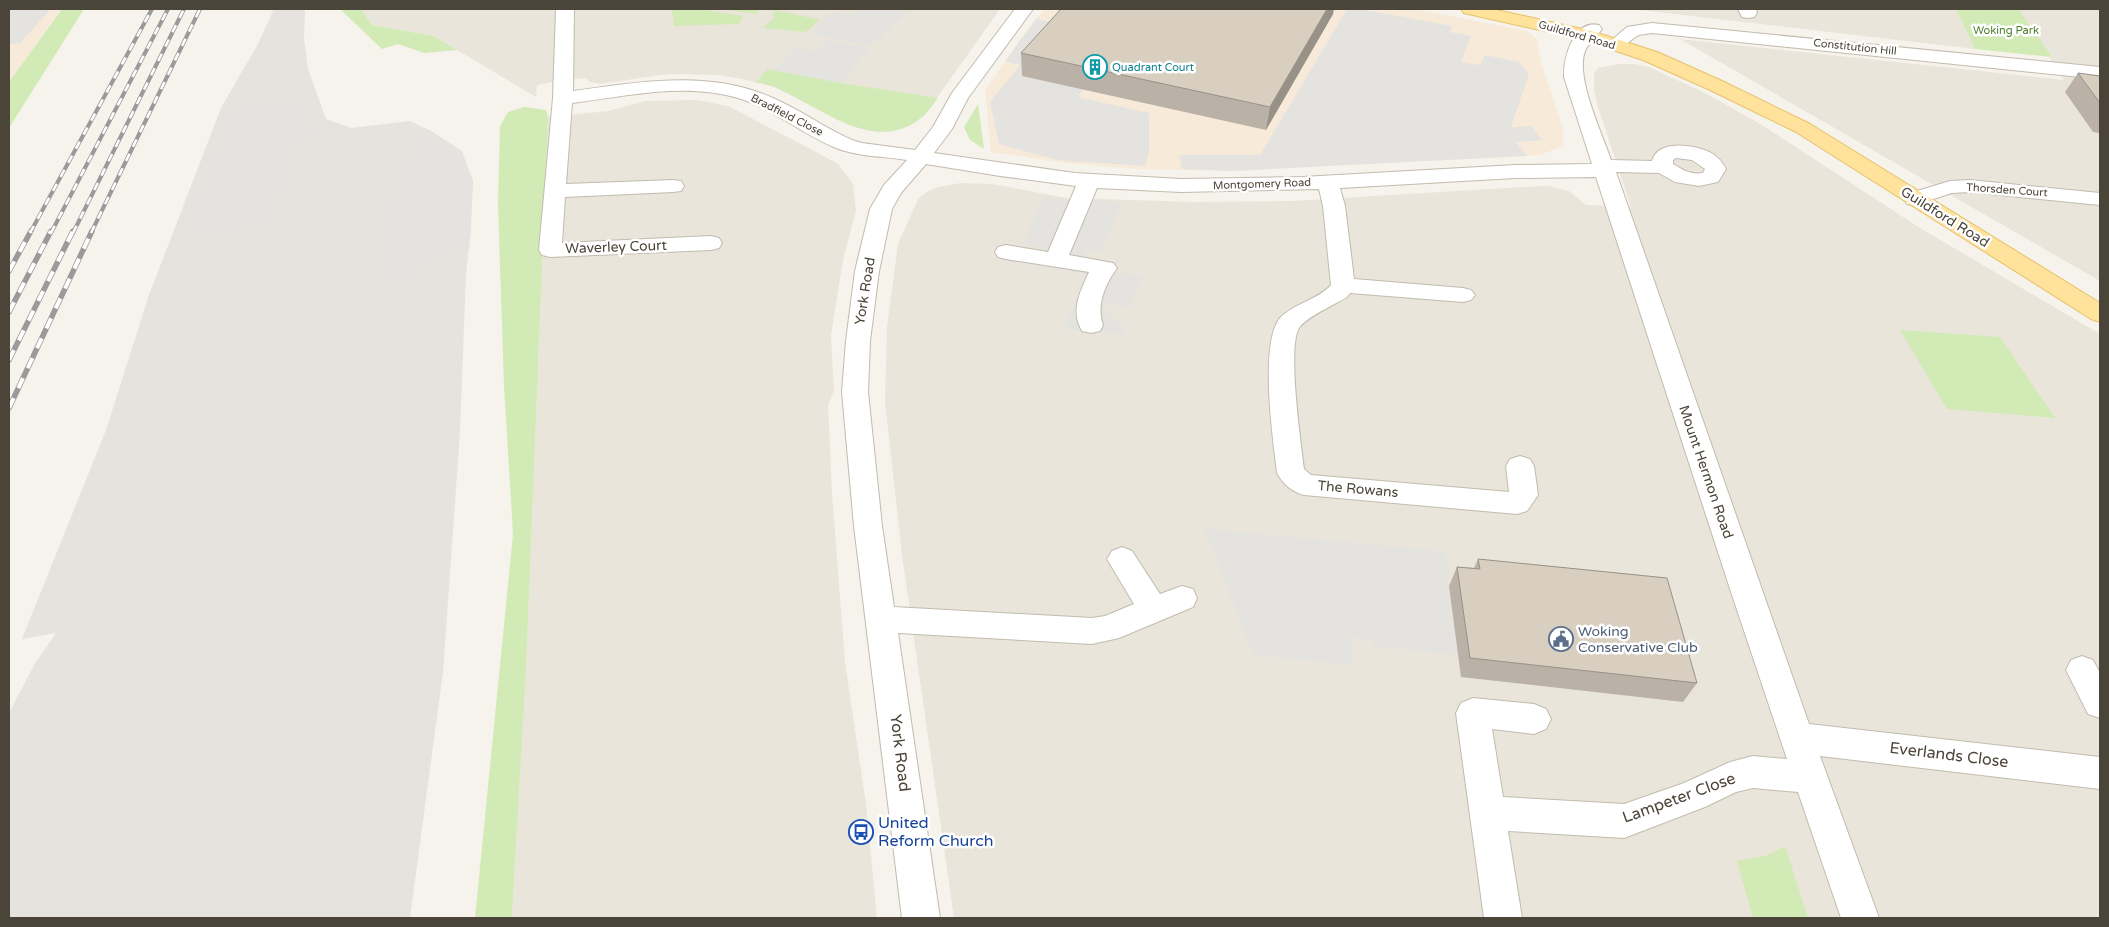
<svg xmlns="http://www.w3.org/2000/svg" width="2109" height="927" font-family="'Varela Round',sans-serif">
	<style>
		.residential { fill: #eae5da }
		.commercial { fill: #f7ead8 }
		.industrial { fill: #e6e2dd }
		.green { fill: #d2eab5 }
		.parking { fill: #e5e3e0 }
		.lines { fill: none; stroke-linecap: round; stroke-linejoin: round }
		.minor-casing { stroke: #c2bbae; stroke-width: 2 }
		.major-casing { stroke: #e6c16a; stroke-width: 2 }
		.minor { fill: #fff; fill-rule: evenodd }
		.major { fill: #ffe39c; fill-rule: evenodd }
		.rail-far1-casing { stroke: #9a9a9a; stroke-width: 4 }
		.rail-casing { stroke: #9a9a9a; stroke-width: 5.5 }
		.rail-far1 { stroke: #fff; stroke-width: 2.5; stroke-dasharray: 8; stroke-linecap: butt }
		.rail { stroke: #fff; stroke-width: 4; stroke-dasharray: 11; stroke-linecap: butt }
		.wall { fill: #bab2a6 }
		.shaded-wall { fill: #979187 }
		.building { fill: #d8cfc1; stroke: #979187 }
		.labels { text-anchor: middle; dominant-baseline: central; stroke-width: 5; stroke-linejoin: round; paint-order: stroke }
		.far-park-label { font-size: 11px; fill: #4a7f2a; stroke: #fff }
		.far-street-label { font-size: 11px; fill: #4b4439; stroke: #fff }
		.far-culture-label { font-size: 11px; fill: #0d838f; stroke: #fff; text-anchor: start }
		.street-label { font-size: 14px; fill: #4b4439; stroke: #fff }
		.service-label { font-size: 14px; fill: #4e5e75; stroke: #fff; text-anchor: start }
		.near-street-label { font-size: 16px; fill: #4b4439; stroke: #fff }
		.near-transit-label { font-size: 16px; fill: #164399; stroke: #fff; text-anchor: start }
	</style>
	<rect width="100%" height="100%" fill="#f6f3ec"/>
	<path class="residential" d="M 361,9 L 1000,9 L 924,116 L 905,127 L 880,132 L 851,126 L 774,87 L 742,79 L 719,75 L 668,74 L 599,84 L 590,82 L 586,78 L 563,80 L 537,85 L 536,97 L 434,36 L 372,25 Z
		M 1631,9 L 1956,9 L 1975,49 Z
		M 2017,9 L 2100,9 L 2100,281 L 1680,39 L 2064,80 Z
		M 1619,64 L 1634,64 L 1649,67 L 1705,93 L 1762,125 L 1920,228 L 2100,334 L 2100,918 L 954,918 L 902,555 L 885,402 L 887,327 L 898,244 L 918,199 L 928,191 L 938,187 L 961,183 L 992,184 L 1067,198 L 1194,202 L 1293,201 L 1539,186 L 1549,186 L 1569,191 L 1586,205 L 1631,207 L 1598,107 L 1594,91 L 1594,74 L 1598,68 Z
		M 697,100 L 728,106 L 818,153 L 838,164 L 853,184 L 856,210 L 843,260 L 831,335 L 834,391 L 828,405 L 832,493 L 845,662 L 866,804 L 877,918 L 512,918 L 526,671 L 548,117 L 608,111 L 645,101 Z"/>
	<path class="commercial" d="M 9,9 L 61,9 L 9,82 Z
		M 1045,9 L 1415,9 L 1517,29 L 1529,32 L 1537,39 L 1541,62 L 1563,129 L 1563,146 L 1540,155 L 1232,171 L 1134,169 L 1058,162 L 991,152 L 985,90 L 1027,30 Z"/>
	<path class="industrial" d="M 274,9 L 305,9 L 304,38 L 308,69 L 326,119 L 351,128 L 410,121 L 431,131 L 462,151 L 473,181 L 471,230 L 466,273 L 460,432 L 443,672 L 410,918 L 9,918 L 9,713 L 34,665 L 56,633 L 22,639 L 106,430 L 149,295 L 221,108 L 258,44 Z"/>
	<path class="green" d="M 62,9 L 84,9 L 9,128 L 9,82 Z
		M 343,9 L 361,9 L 372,25 L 434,36 L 457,50 L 424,53 L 398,44 L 382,49 L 341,10 Z
		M 672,9 L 700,9 L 743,16 L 739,24 L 674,26 Z
		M 720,9 L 771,9 L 820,20 L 805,32 L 763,28 L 775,17 L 772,16 L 776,11 L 760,9 L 756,14 Z
		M 1956,9 L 2018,9 L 2052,57 L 1975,49 Z
		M 768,69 L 841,83 L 938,98 C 932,106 926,115 917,121 C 873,151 825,111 785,92 C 776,87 766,84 756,82 Z
		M 978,104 L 984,149 L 970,140 L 964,127 Z
		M 524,107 L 546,110 L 548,117 L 526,671 L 512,918 L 475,918 L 513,534 L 504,386 L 498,204 L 500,126 L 508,112 Z
		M 1900,330 L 2000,337 L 2055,418 L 1947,409 Z
		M 1785,846 L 1808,918 L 1753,918 L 1737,861 L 1766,856 Z"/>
	<path class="parking" d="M 9,9 L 51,9 L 20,43 L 9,44 Z
		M 861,9 L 910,9 L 872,46 L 810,34 L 834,12 L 854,15 Z
		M 1347,9 L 1360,9 L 1452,26 L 1450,32 L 1471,36 L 1461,62 L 1480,65 L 1485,55 L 1519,62 L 1529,74 L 1511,127 L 1531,126 L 1542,140 L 1516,142 L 1527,156 L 1232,171 L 1182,169 L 1179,155 L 1260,155 Z
		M 1036,19 L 1066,25 L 1083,90 L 1078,97 L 1149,113 L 1149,154 L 1145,166 L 1057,160 L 999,144 L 990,102 L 1020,65 L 1005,61 Z
		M 827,40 L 870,49 L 841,83 L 774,70 L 796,48 L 815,51 Z
		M 298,98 L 304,111 L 311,115 L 316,140 L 296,143 L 270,224 L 182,236 L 234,106 L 260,104 L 259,106 L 273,104 L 274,101 Z
		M 417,127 L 430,132 L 460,152 L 473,181 L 469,249 L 433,258 L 414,275 L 385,285 L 377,263 L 401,160 L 414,158 Z
		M 1044,196 L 1069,200 L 1100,200 L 1121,204 L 1101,252 L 1085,249 L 1084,255 L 1089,258 L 1117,263 L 1115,272 L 1142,276 L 1131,307 L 1103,304 L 1107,312 L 1126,329 L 1123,335 L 1064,329 L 1085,274 L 1000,260 L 1007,245 L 1040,251 L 1046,249 L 1023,244 Z
		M 1205,529 L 1445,551 L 1458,655 L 1373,646 L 1373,640 L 1352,637 L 1353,665 L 1253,655 Z"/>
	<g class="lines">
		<defs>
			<path id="minor" d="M 556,9 L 574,9 L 573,91 C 640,82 711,69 775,99 C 802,111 825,128 852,140 L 862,143 L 915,150 L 933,127 L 952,93 L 1015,9 L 1033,9 L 968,98 L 952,129 L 934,153 L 1075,173 L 1181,179 L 1302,177 L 1515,165 L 1592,164 L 1564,77 C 1563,58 1574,19 1599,25 L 1602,29 C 1597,37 1589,42 1585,51 C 1575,77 1602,133 1611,160 L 1652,161 C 1658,138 1698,145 1713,154 C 1719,158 1723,163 1726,169 L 1718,182 L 1699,186 L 1675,182 L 1659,173 L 1616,172 L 1809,724 L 2100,757 L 2100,789 L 1820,756 L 1879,918 L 1841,918 L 1798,792 L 1753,788 L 1736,792 L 1705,807 L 1624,838 L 1508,831 L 1522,918 L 1484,918 L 1456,713 L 1461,703 L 1473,698 L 1534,704 L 1546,709 L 1551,719 L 1546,729 L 1534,734 L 1492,729 L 1503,797 L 1624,804 L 1684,783 L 1730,762 L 1753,756 L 1787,759 L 1731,592 L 1596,177 L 1515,178 L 1340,188 L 1345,206 L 1354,279 L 1463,288 L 1471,290 L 1475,295 L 1471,300 L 1463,302 L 1350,293 L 1347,297 C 1336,304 1306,317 1299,328 C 1287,348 1301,443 1304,469 L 1311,475 L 1509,492 L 1506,466 L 1510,459 L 1520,456 L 1530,459 L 1534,466 L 1538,495 L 1527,511 L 1517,514 L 1304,495 C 1292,492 1283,484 1277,473 C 1273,440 1259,343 1280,318 C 1294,303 1318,300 1331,285 L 1323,206 L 1319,189 L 1181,192 L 1097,188 L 1069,255 L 1113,263 L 1117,268 C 1105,285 1096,304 1103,325 L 1100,331 L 1091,333 L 1082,331 C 1070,311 1080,292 1089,272 L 1006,259 L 998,257 L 995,252 L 998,247 L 1006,245 L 1048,252 L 1076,186 L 1000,176 L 926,164 L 901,193 L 892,209 L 879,271 L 870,341 L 868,392 L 882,526 L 894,607 L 1092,618 L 1105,616 L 1134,604 L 1107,559 L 1112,551 L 1122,547 L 1132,551 L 1160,594 L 1182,586 L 1193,589 L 1197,598 L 1193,607 L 1119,638 L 1092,644 L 898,633 L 940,918 L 902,918 L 854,526 L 842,392 L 846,341 L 855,271 L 870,209 L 884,185 L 907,160 C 883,156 859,157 836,148 C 802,134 774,109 738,98 C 685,82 626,96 572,103 L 566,184 L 673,180 L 681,181 L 684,186 L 681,191 L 673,192 L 565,197 L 562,243 L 711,236 L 719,238 L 722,243 L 719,248 L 711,250 L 550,257 L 542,255 L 539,250 L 553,98 ZM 1676,158 L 1692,160 L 1705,169 L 1703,173 C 1691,175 1683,170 1673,164 L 1673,160 Z
				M 1738,9 L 1756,9 L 1757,13 L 1754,17 L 1748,18 L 1742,17 Z
				M 1652,23 L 2100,67 L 2100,79 L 1652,33 C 1648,34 1643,34 1639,35 C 1627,40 1624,53 1609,49 L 1606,45 L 1627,27 Z
				M 1970,180 L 2100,193 L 2100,205 L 1970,192 L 1952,193 L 1915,205 L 1907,204 L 1904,199 L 1907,194 L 1950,181 Z
				M 2082,656 L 2093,660 L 2100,673 L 2100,718 L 2088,714 L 2066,670 L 2071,660 Z"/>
			<path id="major" d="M 1461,9 L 1492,9 L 1591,31 L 1657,52 L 1722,81 L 1810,124 L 2100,303 L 2100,322 L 2091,319 L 1796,132 L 1708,89 L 1643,60 L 1580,39 L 1464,13 Z"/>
		</defs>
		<use href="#minor" class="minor-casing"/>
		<use href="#major" class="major-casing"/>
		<use href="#minor" class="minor"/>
		<use href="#major" class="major"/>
		<defs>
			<path id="rail-far1" d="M 30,233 L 152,9
				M 51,233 L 168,9
				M 73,233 L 184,9
				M 91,233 L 200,9"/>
			<path id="rail" d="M 9,271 L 31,231
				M 9,312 L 51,231
				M 9,360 L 73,231
				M 9,408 L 92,231"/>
		</defs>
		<use href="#rail-far1" class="rail-far1-casing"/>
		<use href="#rail" class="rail-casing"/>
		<use href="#rail-far1" class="rail-far1"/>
		<use href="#rail" class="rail"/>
	</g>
	<path class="wall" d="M 1333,14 L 1266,130 L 1022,76 L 1021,53 Z
		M 2078,73 L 2100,76 L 2100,133 L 2093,132 L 2065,92 Z
		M 1478,559 L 1697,683 L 1683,702 L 1461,677 L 1449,586 L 1457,567 L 1474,568 Z"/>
	<path class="shaded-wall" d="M 1327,9 L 1334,9 L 1333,14 L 1266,130 L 1270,107 Z"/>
	<path class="building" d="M 1061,9 L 1327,9 L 1270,107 L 1021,53 Z
		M 2078,73 L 2100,76 L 2100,103 Z
		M 1478,559 L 1667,578 L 1697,683 L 1470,658 L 1457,567 L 1480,569 Z"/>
	<defs>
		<symbol id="building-ring" viewBox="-11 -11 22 22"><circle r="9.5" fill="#fff" stroke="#0f9aa8" stroke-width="1.5"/><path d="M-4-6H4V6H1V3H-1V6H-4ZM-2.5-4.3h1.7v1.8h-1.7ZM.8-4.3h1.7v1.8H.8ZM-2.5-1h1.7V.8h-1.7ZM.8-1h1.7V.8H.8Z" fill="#0f9aa8"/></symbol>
		<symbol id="civic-ring" viewBox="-11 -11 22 22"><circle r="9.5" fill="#fff" stroke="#5c6f8a" stroke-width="1.5"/><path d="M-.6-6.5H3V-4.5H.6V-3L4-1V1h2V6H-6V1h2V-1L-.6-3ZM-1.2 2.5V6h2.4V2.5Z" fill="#5c6f8a"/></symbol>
		<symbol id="bus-ring" viewBox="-11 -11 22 22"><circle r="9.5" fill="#fff" stroke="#1a4fb4" stroke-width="1.5"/><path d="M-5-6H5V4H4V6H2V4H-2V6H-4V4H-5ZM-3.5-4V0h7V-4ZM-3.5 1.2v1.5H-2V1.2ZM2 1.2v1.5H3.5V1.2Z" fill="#1a4fb4"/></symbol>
	</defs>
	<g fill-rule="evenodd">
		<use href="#building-ring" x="1081" y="53" width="28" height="28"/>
		<use href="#civic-ring" x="1547" y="625" width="28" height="28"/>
		<use href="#bus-ring" x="847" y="818" width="28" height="28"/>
	</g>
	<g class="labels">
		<g class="far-park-label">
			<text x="2006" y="30">Woking Park</text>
		</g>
		<g class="far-street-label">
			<text transform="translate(1577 35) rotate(16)">Guildford Road</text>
			<text transform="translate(1855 47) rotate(6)">Constitution Hill</text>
			<text transform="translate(787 115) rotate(27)">Bradfield Close</text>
			<text transform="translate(1262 184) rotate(-2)">Montgomery Road</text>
			<text transform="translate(2007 190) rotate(4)">Thorsden Court</text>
		</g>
		<g class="far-culture-label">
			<text x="1112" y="67">Quadrant Court</text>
		</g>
		<g class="street-label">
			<text transform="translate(1945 217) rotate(32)">Guildford Road</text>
			<text transform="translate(616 247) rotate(-2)">Waverley Court</text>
			<text transform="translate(865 291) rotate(-81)">York Road</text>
			<text transform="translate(1706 472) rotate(71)">Mount Hermon Road</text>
			<text transform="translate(1358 489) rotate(5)">The Rowans</text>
		</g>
		<g class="service-label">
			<text x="1578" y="631">Woking<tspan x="1578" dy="16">Conservative Club</tspan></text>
		</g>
		<g class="near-street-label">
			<text transform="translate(900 753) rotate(83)">York Road</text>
			<text transform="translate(1949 755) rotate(7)">Everlands Close</text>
			<text transform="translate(1679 798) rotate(-20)">Lampeter Close</text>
		</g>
		<g class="near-transit-label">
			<text x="878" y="823">United<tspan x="878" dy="18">Reform Church</tspan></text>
		</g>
	</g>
	<rect width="2109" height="927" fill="none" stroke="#4b4439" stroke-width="20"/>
</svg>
